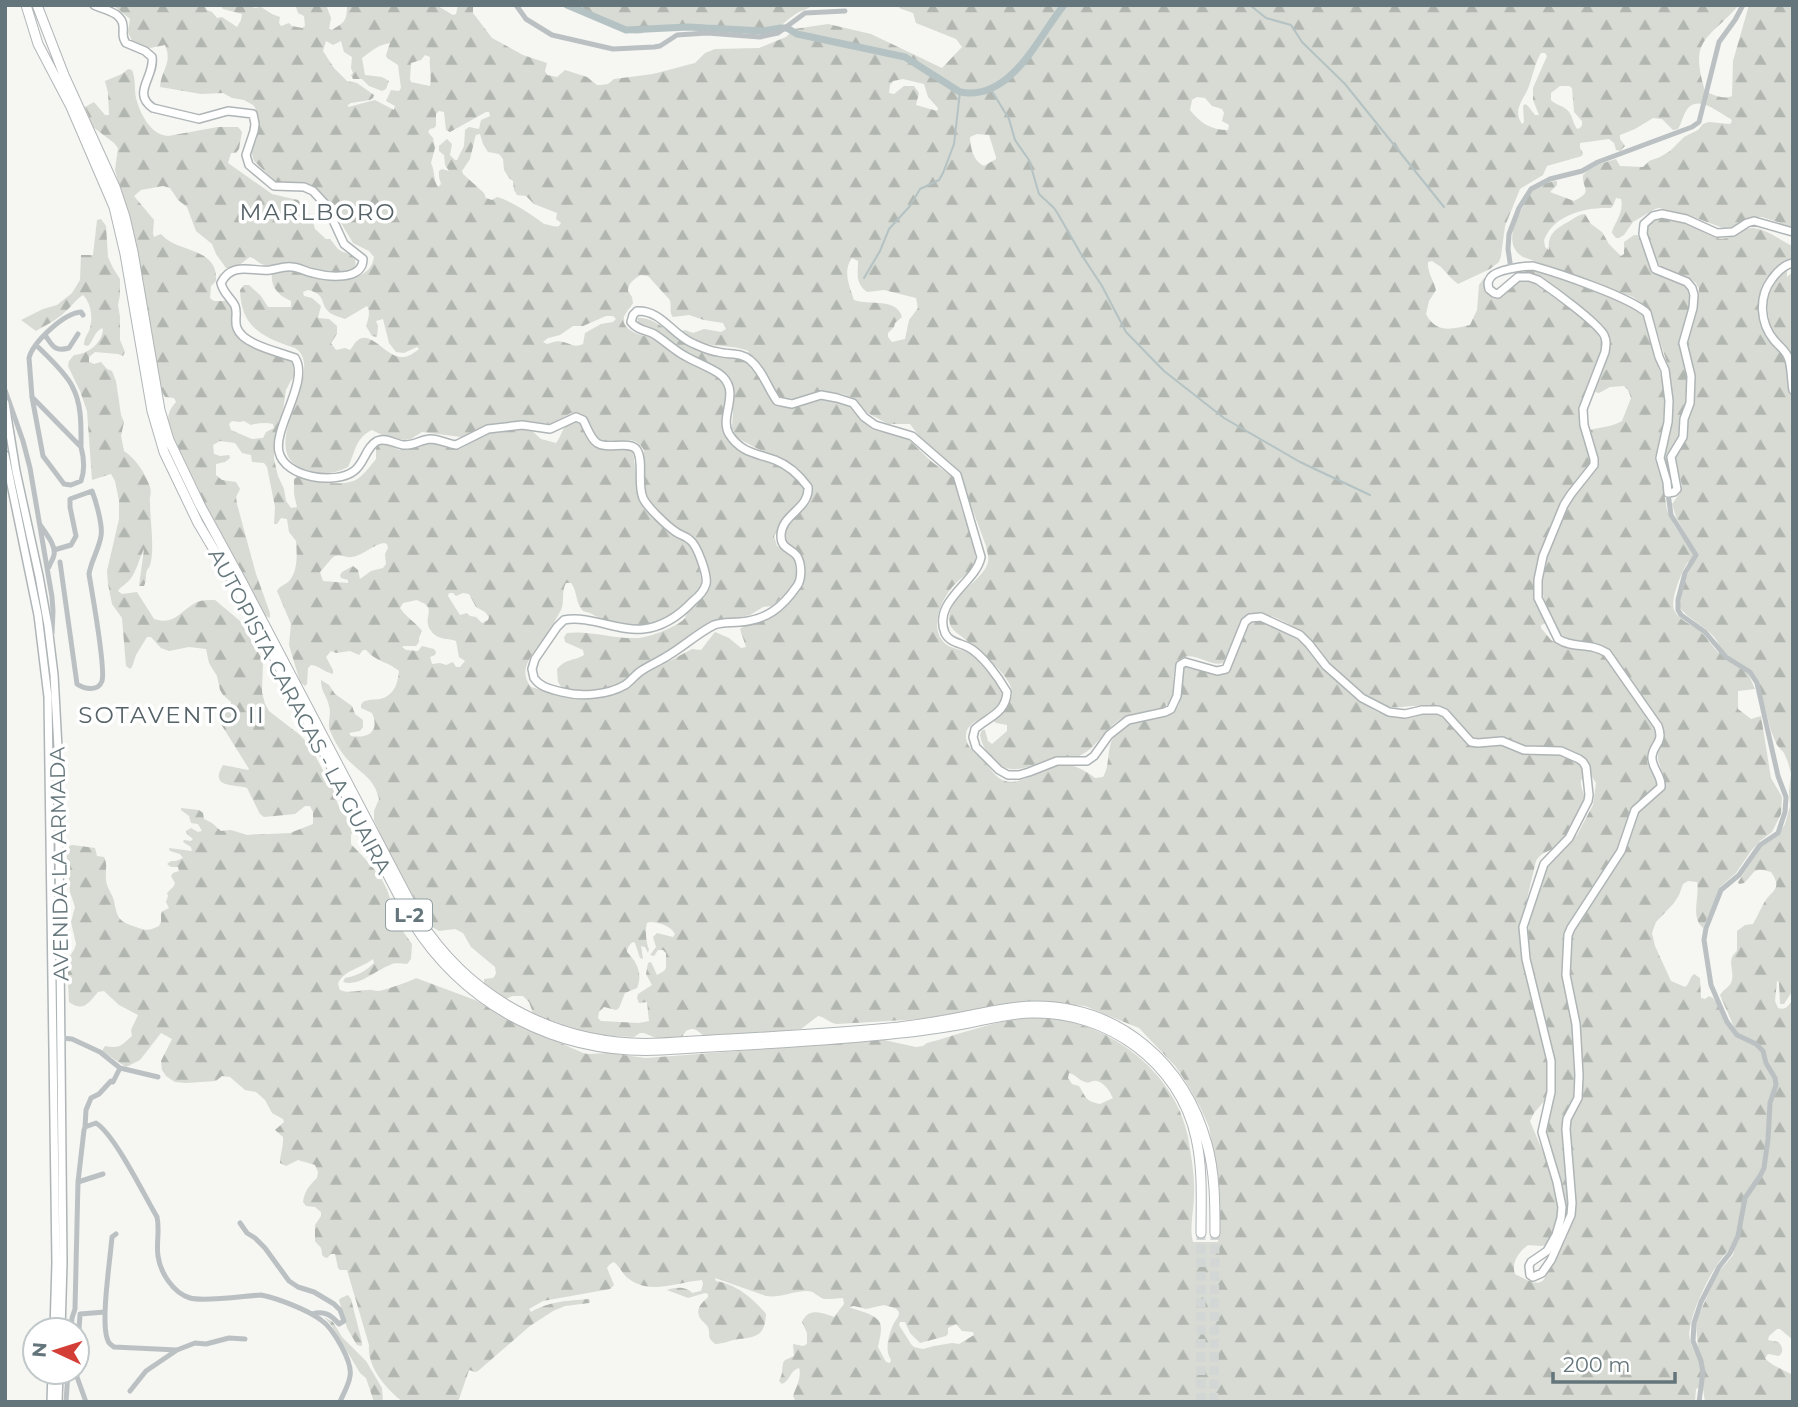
<svg xmlns="http://www.w3.org/2000/svg" width="1798" height="1407" font-family="Montserrat,sans-serif">
	<style>
		.forest { fill: url(#forest-firs); fill-rule: evenodd }
		.lines { fill: none; stroke-linecap: round; stroke-linejoin: round }
		.stream { stroke: #b4c2c4; stroke-width: 2 }
		.river { stroke: #b4c2c4; stroke-width: 7 }
		.highway-tunnel { stroke: #d2d6d5; stroke-width: 9; stroke-dasharray: 9 4.5; stroke-linecap: butt }
		.major-casing { stroke: #afb5b7; stroke-width: 10 }
		.highway-casing { stroke: #b1b6b8; stroke-width: 11 }
		.minor { stroke: #bbc1c3; stroke-width: 5 }
		.major { stroke: #fff; stroke-width: 7 }
		.highway { stroke: #fff; stroke-width: 9 }
		.labels { text-anchor: middle; dominant-baseline: central; stroke-width: 7; stroke-linejoin: round; paint-order: stroke }
		.shield { fill: #fff; stroke: #929fa3; stroke-width: 2 }
		.shield-label { font-size: 19px; font-weight: bold; fill: #64767b }
		.street-label { font-size: 21px; fill: #64767b; stroke: #fff }
		.neighbourhood-label { font-size: 23px; letter-spacing: 2px; fill: #556267; stroke: #fff }
	</style>
	<defs>
		<pattern id="forest-firs" width="22" height="20" patternUnits="userSpaceOnUse" patternTransform="scale(1.75)"><rect width="22" height="20" fill="#d7dbd3"/><path d="M5 1l3.5 6h-7zM16 11l3.5 6h-7z" fill="#b2b6b0"/></pattern>
	</defs>
	<rect width="100%" height="100%" fill="#f6f6f3"/>
	<path class="forest" d="M 113,5 C 122,5 138,8 145,5 L 204,5 L 207,10 L 212,12 L 217,18 L 222,17 L 237,27 L 241,20 L 242,14 L 223,9 L 220,5 L 250,5 L 254,8 L 261,7 L 272,14 L 280,17 L 279,23 L 281,26 L 289,23 L 292,26 L 302,28 L 305,26 L 304,16 L 298,13 L 296,7 L 306,5 L 326,5 L 331,18 L 329,29 L 332,30 C 343,23 347,22 347,7 L 349,5 L 436,5 L 453,15 L 456,14 L 458,5 L 473,5 L 473,13 L 492,38 L 523,55 L 547,63 L 545,71 L 547,75 L 557,77 L 565,70 L 587,77 L 597,85 L 600,85 L 608,84 L 614,79 L 653,74 L 695,63 L 705,53 L 715,49 L 759,48 L 786,37 L 794,29 L 828,24 L 871,34 L 942,68 L 962,47 L 956,39 L 916,23 L 913,13 L 899,8 L 901,5 L 1739,5 C 1707,41 1689,38 1705,91 C 1713,95 1723,100 1732,96 L 1733,61 L 1749,5 L 1793,5 L 1793,227 L 1762,217 L 1755,217 L 1747,219 L 1732,227 L 1723,228 L 1691,216 L 1659,208 L 1655,209 L 1633,222 L 1624,235 L 1619,238 L 1616,238 C 1615,236 1613,235 1612,233 C 1611,228 1625,213 1621,199 L 1616,198 L 1613,206 L 1611,208 C 1586,207 1554,214 1544,240 L 1545,247 L 1549,250 C 1547,235 1555,229 1568,222 C 1575,218 1577,215 1585,214 L 1591,224 L 1602,232 L 1609,244 L 1621,256 L 1624,254 L 1624,242 L 1634,235 L 1637,235 L 1641,239 L 1655,272 L 1688,285 L 1692,298 L 1683,335 L 1689,376 L 1688,402 L 1678,439 L 1672,449 L 1674,487 L 1670,482 L 1663,458 L 1672,413 L 1668,366 L 1651,313 L 1644,305 L 1633,297 L 1523,257 C 1504,245 1514,223 1523,207 C 1525,202 1528,195 1531,192 C 1537,186 1550,181 1557,181 L 1557,185 L 1550,192 L 1574,201 C 1594,191 1582,190 1583,175 L 1587,171 L 1600,164 L 1616,159 L 1620,166 L 1643,167 L 1649,161 L 1660,157 L 1670,151 L 1684,137 L 1698,130 L 1703,124 L 1709,122 L 1730,124 L 1732,121 L 1731,119 C 1719,113 1700,95 1688,108 C 1683,114 1682,123 1678,129 L 1673,130 L 1662,119 L 1653,118 L 1635,129 L 1620,135 L 1620,139 L 1625,146 L 1620,151 L 1616,150 L 1614,143 L 1609,139 L 1580,143 L 1580,148 L 1583,153 L 1582,156 L 1547,166 L 1543,175 L 1520,189 L 1505,226 L 1501,256 L 1499,262 L 1490,269 L 1458,284 L 1452,279 L 1441,267 L 1432,261 L 1428,262 C 1427,272 1434,281 1436,290 L 1429,301 L 1426,314 C 1436,334 1452,329 1470,325 L 1477,310 L 1479,285 L 1484,278 L 1485,292 L 1493,297 L 1498,297 L 1517,280 L 1523,279 L 1552,288 L 1514,275 L 1517,272 L 1526,269 L 1545,273 L 1604,294 L 1629,305 L 1641,312 L 1644,316 L 1648,326 L 1666,396 L 1667,415 L 1655,458 L 1663,486 L 1667,510 L 1674,525 L 1682,537 L 1685,533 L 1676,517 L 1672,504 L 1680,493 L 1682,485 L 1674,458 L 1693,402 L 1693,370 L 1687,346 L 1697,307 L 1699,289 L 1696,283 L 1690,279 L 1657,267 C 1654,257 1648,247 1646,236 C 1644,230 1646,226 1651,222 C 1666,208 1701,233 1717,238 C 1731,242 1740,227 1753,228 C 1767,229 1781,241 1793,246 L 1793,259 C 1776,264 1758,285 1760,303 C 1761,312 1767,322 1770,330 L 1766,296 L 1773,286 L 1775,280 L 1785,270 L 1787,271 L 1787,277 L 1793,272 L 1793,990 L 1784,1004 L 1780,1004 L 1779,982 L 1777,981 L 1775,1001 L 1778,1008 C 1786,1011 1789,1005 1793,999 L 1793,1340 L 1780,1329 L 1777,1329 L 1769,1336 L 1768,1340 L 1778,1342 C 1783,1346 1784,1352 1779,1356 L 1768,1354 L 1765,1358 C 1769,1364 1785,1371 1793,1375 L 1793,1402 L 1705,1402 L 1703,1388 L 1701,1386 L 1696,1389 L 1695,1402 L 796,1402 L 793,1396 C 796,1387 802,1376 799,1368 C 790,1370 790,1381 782,1384 L 779,1381 C 780,1378 782,1375 782,1372 C 784,1359 781,1362 794,1356 L 793,1344 L 803,1346 L 807,1344 L 807,1333 L 802,1322 C 809,1307 822,1313 834,1317 L 844,1304 L 843,1298 C 836,1298 825,1301 820,1297 C 813,1293 814,1291 805,1291 C 791,1292 779,1298 766,1296 L 715,1278 L 716,1281 C 736,1284 754,1299 766,1314 C 765,1335 757,1337 739,1339 C 730,1340 724,1344 715,1344 C 706,1336 711,1336 708,1327 C 707,1325 702,1321 700,1318 C 695,1308 702,1303 708,1297 L 708,1294 L 705,1293 L 688,1298 L 667,1290 C 674,1287 687,1286 692,1293 L 701,1291 L 703,1284 L 702,1280 C 678,1282 650,1295 629,1279 C 623,1275 620,1267 614,1262 L 610,1264 L 607,1268 L 614,1285 L 610,1289 L 543,1301 L 529,1309 L 531,1312 C 551,1301 566,1301 589,1299 L 590,1301 L 589,1303 L 565,1306 L 553,1311 L 530,1326 L 478,1371 L 475,1372 L 469,1370 L 458,1402 L 403,1402 C 386,1389 367,1367 369,1345 L 347,1270 L 340,1270 L 338,1268 L 335,1254 L 331,1254 L 327,1258 C 320,1256 323,1254 321,1248 C 320,1246 316,1243 315,1241 L 315,1225 L 321,1216 L 321,1212 L 315,1207 L 306,1206 L 303,1202 C 305,1190 309,1186 317,1178 L 318,1172 L 315,1165 L 298,1160 L 286,1166 L 280,1163 C 280,1154 284,1145 283,1137 L 275,1130 L 284,1122 L 283,1119 L 272,1113 L 265,1100 L 256,1092 L 245,1090 L 230,1077 L 222,1076 L 216,1081 L 186,1083 L 175,1082 L 166,1076 L 162,1070 L 161,1061 L 172,1039 L 161,1033 L 140,1060 L 126,1067 L 102,1051 L 105,1046 C 122,1049 121,1045 132,1036 L 131,1030 L 138,1015 L 119,1005 L 104,991 L 98,992 C 89,1002 84,1013 69,1002 L 67,963 C 69,955 75,951 76,944 L 71,922 L 75,907 L 70,892 L 66,846 L 73,845 L 95,848 L 97,856 L 104,857 C 108,865 105,871 106,879 C 106,887 112,893 114,901 C 117,915 117,921 133,926 C 145,930 146,932 159,926 L 161,922 L 161,912 L 169,908 L 166,902 L 168,896 L 167,893 L 174,886 L 175,883 L 171,876 L 173,873 L 179,871 L 178,867 L 171,867 L 167,864 L 171,861 L 176,861 L 183,858 L 180,854 L 170,851 L 169,848 L 192,851 L 191,847 L 183,842 L 184,840 L 191,841 L 193,839 L 187,834 L 186,831 L 191,828 L 198,832 L 202,831 L 198,824 L 191,823 L 189,816 L 181,810 L 181,808 L 199,810 L 203,813 L 204,819 L 212,823 L 221,831 L 231,830 L 247,835 L 290,833 L 313,824 L 313,812 L 310,806 L 305,806 L 295,814 L 264,817 L 260,814 L 247,788 C 233,784 209,788 223,765 L 248,770 L 249,769 L 219,721 L 221,714 L 231,707 L 231,702 L 223,695 L 220,690 L 217,676 L 209,663 L 206,649 L 189,647 L 169,651 L 161,648 L 151,637 L 147,637 L 136,655 L 132,667 L 130,669 L 126,666 L 122,618 L 112,604 L 108,584 L 107,571 L 119,519 L 119,501 L 115,481 L 111,474 L 92,480 L 87,411 L 80,391 L 68,366 L 69,361 L 74,355 C 88,354 101,344 103,330 L 102,328 C 94,332 94,340 88,346 L 84,345 C 84,337 88,335 90,328 C 93,317 91,303 83,295 C 76,299 72,306 66,311 C 57,320 46,325 36,331 L 21,320 L 43,309 L 57,305 L 72,293 L 80,280 L 81,255 L 93,255 L 97,220 L 101,219 L 106,226 L 108,257 L 113,268 L 120,279 L 120,295 L 118,305 L 120,317 L 120,340 L 125,352 L 123,356 L 118,354 L 95,352 L 89,357 L 89,362 L 94,364 L 101,362 L 107,369 L 112,371 L 116,381 L 121,415 L 124,422 L 121,436 L 124,451 C 135,458 146,474 150,487 C 152,493 149,497 150,503 C 150,519 155,551 150,565 C 150,567 148,568 147,570 C 145,576 147,580 144,586 L 139,586 L 144,549 C 140,557 136,572 131,578 C 127,584 121,586 118,591 L 122,594 L 137,592 L 154,619 C 175,626 181,610 197,602 C 203,600 209,600 215,600 L 240,621 L 263,661 L 262,692 L 265,704 L 269,711 L 300,735 L 310,746 L 333,789 L 338,805 L 346,812 L 351,823 L 353,831 L 351,835 L 351,844 C 367,861 387,879 391,903 C 392,910 391,918 391,926 L 393,929 L 402,930 L 412,944 L 411,959 L 407,964 C 401,964 396,962 390,965 C 376,970 359,987 343,982 L 345,978 C 357,976 366,971 374,963 L 373,959 C 362,968 343,970 338,984 L 340,990 C 350,994 357,990 368,990 C 371,989 375,991 379,991 C 385,990 411,981 416,978 L 475,1000 L 518,1024 L 583,1053 L 588,1054 L 608,1053 L 646,1058 L 884,1040 L 916,1047 L 923,1046 L 927,1043 C 961,1034 995,1020 1030,1018 C 1099,1014 1175,1068 1188,1137 C 1191,1155 1195,1176 1194,1195 C 1194,1211 1189,1227 1193,1242 L 1218,1242 L 1220,1227 L 1219,1185 L 1209,1127 L 1201,1109 L 1189,1087 L 1176,1067 L 1139,1028 L 1085,1006 L 1031,1001 L 922,1019 L 837,1024 C 829,1023 825,1017 818,1016 L 801,1029 L 772,1032 L 707,1037 C 698,1034 697,1025 686,1031 L 682,1037 L 656,1038 L 644,1033 L 640,1033 L 634,1037 L 593,1035 L 534,1016 L 529,1002 L 523,996 L 512,996 L 506,999 L 500,997 L 484,985 L 484,979 L 493,978 L 496,974 L 495,967 L 471,947 L 463,933 L 455,929 L 439,931 L 429,925 L 384,843 L 374,820 L 374,811 L 379,799 C 374,778 363,775 349,761 C 342,754 335,742 331,733 C 326,724 332,716 329,706 C 327,695 321,693 321,680 L 329,685 L 335,694 L 352,706 L 355,714 L 363,720 L 363,727 L 360,731 L 349,733 L 351,736 C 369,739 380,731 372,713 L 361,708 L 361,705 L 363,702 C 369,699 374,700 380,699 C 394,696 398,683 399,671 C 389,662 376,662 366,650 L 363,650 L 359,655 L 350,651 L 336,653 L 331,651 L 326,657 L 333,670 L 333,674 C 324,672 320,666 311,665 L 308,668 L 307,684 L 305,686 L 300,682 L 289,645 L 291,624 L 277,591 C 280,585 286,585 290,580 C 298,570 297,553 296,541 L 289,532 L 287,519 L 281,518 L 277,524 L 274,524 L 275,507 L 267,467 L 264,463 L 252,462 L 251,455 L 242,453 L 235,443 L 220,441 L 213,445 L 214,454 L 220,456 L 229,455 L 230,458 L 225,462 L 216,464 L 216,475 L 222,480 L 236,482 L 240,489 L 236,497 L 237,504 L 256,574 L 270,613 L 270,618 L 264,615 L 207,510 L 170,432 C 166,420 168,411 176,402 L 174,398 L 165,397 L 161,390 L 132,228 L 115,170 L 118,148 L 114,143 L 93,127 L 85,107 L 94,102 L 105,115 L 109,115 L 108,93 L 105,81 L 122,74 L 128,69 L 132,70 C 136,79 134,88 136,98 C 140,114 151,135 168,136 L 218,127 L 238,127 L 242,132 L 239,149 L 236,153 L 231,153 L 228,163 L 272,194 L 298,200 L 312,218 L 315,229 L 326,239 L 330,239 C 333,242 335,246 338,249 C 348,257 358,250 355,268 C 338,282 312,268 294,264 C 284,263 274,266 265,265 C 258,264 257,259 250,257 C 242,262 238,269 226,268 L 216,254 L 212,244 L 196,231 L 187,207 L 178,200 L 170,188 L 163,186 L 141,190 L 134,196 L 154,220 L 153,233 L 154,237 L 161,234 C 164,237 167,240 171,242 C 189,252 218,252 216,281 L 211,286 L 210,298 L 214,301 L 230,301 L 234,305 L 235,329 L 293,362 L 294,375 L 286,390 L 281,424 L 274,450 L 274,459 L 278,476 L 284,489 L 286,501 L 291,508 L 297,507 L 294,494 L 294,479 L 297,477 C 312,480 335,486 350,482 C 361,480 369,467 376,459 L 376,448 L 379,444 L 388,445 L 399,450 L 432,443 L 453,449 L 459,449 L 473,442 L 482,434 L 523,428 L 531,430 L 541,439 L 556,443 C 564,433 561,423 578,421 L 581,422 C 593,455 603,446 631,449 L 633,452 L 639,497 L 670,532 L 689,542 L 697,557 L 702,584 L 699,590 L 676,615 L 644,625 L 635,626 L 601,619 L 590,613 L 583,611 C 575,603 578,592 571,583 L 566,583 C 561,591 565,602 561,610 C 557,617 552,627 547,634 C 537,650 515,668 531,687 L 569,697 L 604,696 L 629,686 L 640,677 L 692,649 L 701,650 L 715,632 L 729,638 L 741,648 L 746,647 L 740,629 L 744,626 L 771,618 L 779,612 L 798,591 L 803,582 L 802,569 L 786,543 L 786,529 L 789,522 L 809,504 L 812,495 L 811,488 L 787,464 L 737,438 L 732,428 L 733,412 L 732,398 C 715,421 721,445 749,456 C 761,461 774,462 786,469 C 794,474 800,481 805,489 L 803,499 L 782,521 L 774,536 L 777,546 L 791,555 L 794,560 L 797,576 L 792,588 L 772,606 L 763,607 L 750,615 L 715,622 L 618,686 L 599,691 L 569,691 L 562,688 L 558,682 L 557,669 C 566,658 575,661 584,655 L 583,650 L 565,642 L 564,637 L 567,633 C 590,630 613,639 637,638 C 648,638 673,628 682,621 C 687,617 684,617 688,612 C 695,602 708,596 709,582 C 711,569 704,552 696,542 C 681,531 649,509 645,490 C 642,478 643,463 644,450 C 631,430 619,448 602,442 C 592,438 589,423 582,415 L 571,413 L 551,424 L 527,421 L 489,426 L 461,437 L 422,432 L 411,439 L 404,440 L 384,436 L 372,430 C 355,438 356,451 348,467 C 334,474 323,476 306,470 C 250,452 330,371 295,348 C 263,337 241,328 240,290 L 244,285 L 249,285 L 261,296 L 268,307 L 291,307 L 291,301 C 279,296 270,287 272,273 C 278,271 283,269 289,270 C 311,273 368,293 374,257 L 369,251 L 353,243 L 326,198 L 315,189 L 276,182 L 254,161 L 251,150 L 257,139 L 257,134 L 256,109 L 253,105 L 244,100 L 232,98 L 223,93 L 201,94 L 160,87 C 161,70 173,63 165,45 L 150,48 L 132,41 L 128,32 L 130,19 ZM 326,41 L 333,45 L 341,41 L 344,52 L 352,57 L 351,68 L 353,73 L 351,75 L 353,79 L 362,79 L 369,86 L 382,91 L 386,89 L 389,81 L 382,77 L 365,75 L 362,58 C 372,51 377,45 390,43 L 386,55 L 387,58 L 398,65 L 401,88 L 399,91 L 391,90 L 386,101 L 395,106 L 394,110 L 375,100 L 348,107 L 348,105 L 351,103 L 370,100 L 373,98 L 374,95 L 357,83 L 347,81 L 334,68 L 323,51 ZM 1541,53 L 1545,53 L 1547,56 L 1533,88 L 1533,100 L 1539,115 L 1535,115 L 1528,106 L 1525,104 L 1523,106 L 1524,122 L 1522,124 C 1512,109 1524,100 1529,86 C 1533,75 1535,63 1541,53 ZM 425,55 L 430,57 C 429,68 432,76 430,86 L 411,82 L 410,79 L 411,63 L 421,60 ZM 903,79 L 924,84 L 928,97 L 938,108 L 937,111 L 916,105 L 919,93 L 914,86 L 904,86 L 894,94 L 889,93 L 890,85 L 893,81 ZM 1560,86 L 1569,86 L 1572,88 L 1574,112 L 1582,121 L 1582,125 L 1580,128 L 1577,129 C 1572,122 1573,114 1566,109 C 1561,105 1556,105 1551,100 L 1551,93 ZM 1197,97 L 1205,98 L 1212,106 L 1222,109 L 1224,113 L 1222,121 L 1229,125 L 1228,130 C 1211,130 1200,123 1190,110 L 1192,100 ZM 439,111 L 444,112 L 446,130 L 450,132 L 486,112 L 489,112 L 490,116 L 481,120 L 479,129 L 469,127 L 465,130 L 464,146 L 457,160 L 455,160 L 450,155 L 452,144 L 447,139 L 439,146 L 439,151 L 444,155 L 445,165 L 449,171 L 442,169 L 439,171 L 439,177 L 441,184 L 438,187 C 433,179 435,171 431,163 L 435,148 L 433,138 L 428,132 L 430,129 L 434,128 L 436,126 L 436,114 ZM 480,134 L 483,144 L 488,152 L 499,154 L 503,159 L 504,170 L 509,178 L 513,181 L 514,190 L 517,195 L 526,196 L 534,204 L 557,213 L 556,219 L 561,223 L 559,226 C 554,228 549,224 544,224 C 534,216 510,200 497,197 L 492,200 L 486,198 L 484,193 L 463,174 L 462,171 L 470,159 L 475,138 L 476,135 ZM 977,134 L 989,135 L 996,157 L 996,159 L 984,166 C 974,162 970,148 970,137 ZM 852,258 L 858,261 C 858,274 855,283 867,292 L 884,290 L 916,298 L 918,308 L 909,320 L 905,339 L 892,342 L 888,337 L 888,333 L 894,327 L 895,323 L 902,317 C 896,297 871,306 854,300 C 850,287 842,271 852,258 ZM 641,275 L 648,276 L 669,299 C 673,305 668,311 673,317 L 689,315 L 704,320 L 723,323 L 726,329 L 721,332 L 704,329 L 693,333 L 685,330 L 682,331 C 699,351 728,342 748,351 L 780,397 L 796,399 L 819,391 L 843,394 L 855,399 L 866,412 L 888,424 L 910,424 L 919,436 L 958,470 L 986,546 C 987,551 989,557 988,562 C 984,581 943,598 950,624 C 952,631 959,634 965,639 C 977,649 1015,678 1012,695 C 1010,705 1000,714 993,720 L 996,723 L 1007,725 L 1007,731 L 992,744 L 988,741 L 985,730 L 982,730 L 980,735 C 982,746 988,755 996,762 C 1014,778 1033,763 1052,759 C 1062,757 1074,760 1083,754 C 1099,745 1107,725 1123,718 C 1137,711 1158,715 1169,703 C 1179,692 1167,666 1182,658 C 1194,651 1210,667 1223,663 L 1241,621 C 1256,601 1293,625 1308,638 C 1318,646 1323,658 1332,667 C 1346,680 1364,695 1380,704 C 1395,711 1409,704 1423,706 L 1426,708 L 1426,711 C 1419,716 1414,717 1405,717 C 1400,717 1394,717 1389,716 C 1356,709 1327,663 1301,642 C 1289,632 1268,621 1252,620 L 1245,627 L 1229,672 C 1216,678 1202,669 1189,664 L 1181,668 C 1181,679 1182,691 1180,701 C 1174,726 1137,714 1119,731 C 1104,744 1112,762 1103,777 L 1095,778 C 1085,770 1069,761 1055,765 C 1043,768 1033,777 1021,780 C 1015,782 1010,783 1005,781 C 995,778 989,766 982,759 C 975,753 967,747 966,738 C 964,714 1003,723 1003,691 L 975,656 C 966,648 949,651 942,640 C 930,625 942,598 954,585 C 961,577 973,573 975,562 C 978,549 964,519 960,504 C 958,495 957,486 954,478 L 932,462 L 909,440 L 904,437 L 873,430 L 863,422 L 858,413 L 849,405 L 821,399 L 793,408 L 775,406 C 765,393 763,376 750,365 C 740,355 727,359 714,356 C 706,354 697,349 689,346 C 673,338 656,316 637,318 L 638,323 L 656,331 L 698,366 L 696,366 C 681,359 668,346 653,339 C 644,335 629,334 624,323 C 621,316 630,309 633,303 L 632,297 L 628,291 C 628,283 634,279 641,275 ZM 308,290 C 326,294 320,303 328,311 C 331,315 340,317 345,319 L 367,306 C 371,312 368,320 366,326 L 372,336 L 377,337 L 378,326 L 376,321 L 383,319 L 389,343 L 396,352 L 404,353 L 417,347 L 419,349 C 415,352 409,357 403,357 C 387,359 370,328 357,341 C 354,343 353,347 350,350 L 345,348 L 336,350 L 331,343 L 337,334 L 337,326 L 329,319 L 318,318 L 321,306 L 312,298 L 304,296 L 303,292 ZM 1569,300 C 1583,309 1612,325 1610,343 L 1595,392 L 1599,393 L 1610,387 L 1624,386 L 1628,390 L 1631,398 L 1622,421 C 1612,427 1600,427 1590,430 L 1597,460 L 1568,505 L 1561,520 L 1547,556 L 1541,585 L 1546,608 L 1562,636 L 1569,639 L 1597,644 L 1607,650 L 1561,646 L 1551,640 L 1541,628 L 1541,625 L 1547,623 C 1541,613 1535,604 1534,593 C 1530,555 1570,499 1588,467 L 1591,460 L 1581,406 L 1602,350 C 1603,330 1581,318 1567,306 L 1565,302 ZM 606,316 L 613,316 L 616,319 L 613,322 L 601,324 L 585,333 L 583,344 C 574,348 572,344 563,342 C 557,340 552,343 547,344 L 543,342 L 548,338 L 560,335 L 573,326 L 583,326 ZM 232,421 L 240,422 L 244,421 L 251,425 C 258,423 266,422 273,424 L 274,428 L 266,432 L 263,438 L 252,439 L 231,430 L 229,424 ZM 384,543 L 387,544 L 388,548 L 385,554 L 386,564 L 383,568 L 371,571 L 360,579 L 358,570 L 353,566 L 342,572 L 340,575 L 341,578 L 348,580 L 348,583 L 323,581 L 320,572 C 324,568 332,557 335,556 C 340,554 347,558 352,557 C 364,555 372,545 384,543 ZM 1688,562 L 1693,564 L 1686,577 L 1679,607 C 1691,623 1717,630 1721,651 L 1719,653 C 1712,647 1708,638 1701,632 C 1693,625 1678,620 1674,610 C 1670,600 1682,570 1688,562 ZM 449,593 L 453,593 L 456,596 L 463,593 L 469,594 L 476,607 L 485,612 L 489,617 L 488,620 L 482,623 L 476,617 L 470,616 L 467,613 L 460,615 L 448,596 ZM 417,600 C 420,602 425,603 427,606 C 433,612 421,622 434,634 C 440,640 448,638 456,641 L 459,657 L 465,661 L 460,667 L 456,667 L 453,662 L 446,665 L 440,663 L 432,664 L 430,657 L 435,655 L 436,652 L 434,649 L 422,646 L 418,651 L 406,650 L 402,647 L 404,646 L 416,646 L 419,642 L 419,638 L 422,631 C 416,623 406,617 400,608 L 403,603 ZM 1748,673 L 1759,684 L 1771,731 L 1777,745 L 1784,753 L 1788,762 L 1791,774 L 1789,791 L 1790,806 L 1785,824 L 1778,835 L 1761,847 L 1738,882 L 1739,884 L 1744,883 C 1756,872 1752,866 1771,872 C 1784,890 1770,891 1764,903 C 1760,910 1757,917 1753,924 L 1745,925 L 1737,931 L 1737,951 C 1725,961 1736,970 1731,983 C 1728,988 1723,990 1720,995 L 1734,1027 L 1713,998 L 1709,996 L 1705,999 L 1701,998 L 1700,978 L 1694,974 C 1689,978 1690,984 1685,987 L 1671,981 L 1655,946 L 1652,933 L 1656,922 L 1674,903 L 1679,895 L 1683,884 L 1688,881 L 1697,882 C 1700,897 1690,917 1703,928 L 1720,887 L 1736,873 L 1751,851 L 1760,841 L 1772,832 L 1781,814 L 1782,797 L 1771,778 L 1761,716 L 1751,719 L 1738,709 L 1738,691 L 1755,689 ZM 1661,725 C 1668,739 1660,740 1658,753 C 1656,764 1666,773 1665,787 L 1641,809 L 1634,822 L 1628,820 C 1634,798 1648,800 1657,783 C 1655,775 1648,769 1647,761 C 1647,747 1659,743 1655,727 ZM 1591,775 L 1596,783 L 1593,805 L 1577,835 L 1547,865 L 1529,921 L 1528,932 L 1530,956 L 1552,1046 L 1552,1051 L 1521,924 L 1536,861 C 1543,850 1549,853 1558,845 C 1567,837 1585,809 1584,796 C 1583,790 1580,786 1581,780 L 1586,776 ZM 650,922 C 659,922 671,926 675,934 L 673,937 L 657,933 L 653,937 L 656,947 L 650,955 L 654,956 L 658,950 L 663,950 L 666,953 L 666,968 L 664,971 L 657,975 L 651,962 L 648,963 L 646,974 L 652,985 L 638,994 L 637,998 L 639,1003 L 647,1002 L 649,1021 L 639,1023 L 601,1021 L 598,1018 L 599,1012 L 604,1007 L 616,1010 L 619,1008 L 625,993 L 637,988 C 643,974 637,962 627,952 C 627,948 630,944 633,942 L 635,943 L 640,958 L 643,959 L 641,946 L 645,947 L 648,953 L 649,949 C 646,943 645,929 647,923 ZM 1069,1073 C 1077,1075 1078,1080 1085,1082 C 1091,1084 1091,1080 1097,1081 C 1105,1083 1110,1092 1113,1098 L 1100,1104 C 1085,1101 1086,1097 1079,1086 L 1072,1084 L 1068,1078 ZM 1546,1099 L 1548,1118 L 1547,1137 L 1558,1177 L 1552,1174 L 1530,1121 L 1534,1113 ZM 1565,1207 C 1578,1228 1560,1250 1549,1268 C 1546,1273 1546,1279 1541,1282 C 1534,1285 1521,1277 1515,1274 C 1511,1262 1519,1252 1528,1245 L 1542,1246 L 1547,1244 ZM 1730,1249 L 1734,1251 L 1733,1255 L 1717,1274 L 1699,1315 L 1696,1324 L 1698,1347 L 1694,1350 C 1690,1343 1688,1336 1690,1328 C 1693,1307 1714,1263 1730,1249 ZM 884,1305 C 889,1307 898,1307 899,1313 C 899,1316 896,1320 894,1323 C 889,1333 884,1350 891,1360 L 890,1363 L 886,1362 L 878,1347 C 879,1341 881,1335 881,1329 C 882,1314 860,1312 849,1307 L 854,1306 L 866,1309 ZM 900,1322 L 905,1322 L 910,1333 L 920,1343 L 946,1336 L 948,1334 L 948,1328 L 956,1324 L 962,1331 L 973,1332 L 974,1335 L 959,1344 L 952,1343 L 934,1346 L 923,1349 L 914,1347 L 911,1344 L 899,1325 Z
		M 574,5 L 814,5 C 809,8 804,10 799,12 C 787,18 777,33 763,35 C 743,36 724,23 704,25 C 697,26 692,31 683,29 C 675,28 667,24 657,26 C 651,27 648,31 643,33 C 628,38 587,15 574,7 Z
		M 348,1295 L 351,1299 L 362,1342 L 362,1346 L 357,1345 L 347,1328 L 339,1300 L 341,1298 Z
		M 324,1317 L 333,1322 L 342,1337 L 366,1361 L 382,1388 L 383,1402 L 374,1402 L 366,1378 L 360,1373 L 332,1326 Z"/>
	<g class="lines">
		<path class="stream" d="M 1250,5 L 1266,18 L 1291,25 L 1302,42 L 1345,84 L 1444,207 L 1435,196
			M 990,88 L 1009,119 L 1015,140 L 1029,160 L 1039,194 L 1054,208 L 1058,214 L 1081,254 L 1102,286 L 1126,332 L 1164,371 L 1224,418 L 1300,462 L 1370,495
			M 864,278 L 880,251 L 889,229 L 910,206 L 920,189 L 939,180 L 943,173 L 954,144 L 960,92"/>
		<path class="river" d="M 567,5 L 626,30 L 688,27 L 763,31 L 781,28 L 787,28 L 797,34 L 905,57 L 960,92 C 1011,102 1038,37 1064,5"/>
		<path class="highway-tunnel" d="M 1201,1402 L 1201,1233
			M 1214,1402 L 1215,1233"/>
		<defs>
			<path id="major" d="M 94,5 C 104,10 122,12 123,26 C 124,34 121,36 126,43 L 145,51 L 152,57 C 155,77 131,93 153,108 L 199,119 L 228,111 L 253,114 L 255,124 L 254,131 L 246,155 L 249,165 L 274,186 L 304,187 L 313,191 L 326,205 L 344,244 L 363,259 C 363,281 328,277 313,273 C 305,272 299,267 292,267 C 284,266 277,269 270,270 C 252,272 232,261 221,283 C 223,293 231,298 235,306 C 238,313 234,321 237,328 C 243,345 280,352 295,358 C 310,381 273,428 279,452 C 285,478 336,485 354,471 C 364,464 366,447 377,441 C 386,437 395,444 403,445 C 413,446 420,440 430,439 C 439,439 448,444 456,445 L 488,429 L 522,425 L 550,429 L 576,417 L 583,420 C 587,427 590,438 597,443 C 607,450 630,440 637,450 C 644,462 637,484 643,498 C 647,507 667,526 676,532 C 680,535 686,536 690,540 C 697,545 708,575 706,584 C 704,591 698,597 693,601 C 679,616 663,627 643,629 C 619,632 590,615 564,620 L 557,627 L 535,659 L 532,669 L 534,678 C 541,688 551,689 562,692 C 581,697 608,695 625,685 C 631,681 635,675 641,671 C 650,665 660,661 669,655 C 684,646 698,633 714,625 C 722,622 731,623 740,622 C 766,620 782,608 797,586 C 802,579 802,564 797,556 C 791,548 781,549 781,536 C 781,514 810,509 808,487 C 800,476 788,465 775,460 C 756,453 741,453 729,434 C 719,417 740,394 723,377 C 717,370 695,362 685,356 C 674,350 665,341 654,334 C 646,330 637,330 631,322 L 633,315 L 637,311 C 661,310 672,334 692,343 C 701,347 709,351 718,352 C 729,355 741,352 750,360 C 763,371 767,387 777,401 L 792,404 L 821,395 L 837,398 L 853,403 L 864,417 L 875,425 L 912,436 L 957,475 L 981,557 C 976,583 932,601 945,633 C 949,642 960,643 968,647 C 982,654 999,678 1007,692 C 1006,713 988,717 975,729 L 973,737 L 976,747 L 999,770 L 1008,775 L 1019,775 L 1029,772 L 1057,761 L 1087,761 L 1094,756 L 1109,735 L 1128,720 L 1165,712 L 1171,709 L 1177,696 L 1180,665 L 1185,662 L 1217,671 L 1226,669 L 1245,622 L 1250,618 L 1261,617 L 1300,635 L 1309,644 L 1326,666 L 1362,698 L 1389,712 L 1405,714 L 1422,710 L 1438,710 L 1445,713 L 1471,742 L 1478,743 L 1502,741 L 1524,750 L 1561,751 L 1579,759 L 1583,762 L 1586,767 L 1589,795 L 1588,801 L 1569,838 L 1544,864 L 1523,927 L 1526,959 L 1551,1061 L 1551,1092 L 1542,1132 L 1557,1182 L 1562,1207 L 1561,1218 L 1556,1235 L 1547,1251 L 1531,1262 L 1529,1266 L 1530,1275 L 1533,1277 L 1542,1273 L 1551,1260 L 1571,1215 L 1572,1203 L 1566,1129 L 1567,1119 L 1578,1098 L 1579,1075 L 1576,1024 L 1566,975 L 1568,935 L 1571,928 L 1621,851 L 1635,810 L 1661,787 C 1662,776 1653,770 1652,759 C 1651,745 1665,744 1658,726 L 1607,653 C 1590,642 1573,649 1558,639 L 1538,598 L 1538,580 L 1543,556 L 1564,505 L 1571,494 L 1594,465 L 1594,459 L 1584,425 L 1583,409 L 1605,352 C 1606,345 1607,341 1604,335 C 1597,322 1551,289 1538,280 L 1529,277 L 1518,277 L 1498,294 L 1494,293 L 1489,289 C 1488,284 1487,282 1491,277 C 1496,270 1523,266 1533,266 C 1558,273 1630,297 1647,313 L 1659,357 L 1665,370 L 1669,401 L 1668,422 L 1660,458 L 1667,482 L 1668,493 L 1674,492 L 1677,489 L 1671,457 L 1683,437 L 1684,419 L 1690,403 L 1691,376 L 1683,343 L 1693,308 L 1694,295 L 1692,288 L 1687,282 L 1655,269 L 1643,234 L 1644,224 L 1653,216 L 1662,214 L 1686,219 L 1717,233 L 1733,232 L 1747,223 L 1754,221 L 1793,232
				M 1793,263 C 1783,265 1777,272 1772,279 C 1758,297 1760,323 1774,340 C 1779,346 1785,350 1788,357 C 1792,367 1791,379 1793,390
				M 5,403 L 16,471 L 39,576 L 48,626 L 54,675 L 58,748 L 63,1263 L 61,1330
				M 5,455 L 38,615 L 48,697 L 56,1263 L 54,1330
				M 51,1402 L 52,1372
				M 58,1402 L 59,1372"/>
			<path id="highway" d="M 26,5 L 38,44 L 71,107 L 114,207 L 125,254 L 152,411 L 164,452 L 198,523 L 249,609 L 413,923 C 467,1008 560,1055 661,1050 C 741,1045 821,1042 900,1033 C 923,1031 946,1027 969,1023 C 990,1019 1010,1013 1032,1013 C 1107,1011 1180,1063 1196,1138 C 1203,1169 1201,1202 1201,1233
				M 37,5 L 64,75 L 115,187 L 125,217 L 133,252 L 160,410 L 169,440 L 200,505 L 242,582 L 419,919 C 472,1002 563,1048 661,1043 C 740,1038 820,1035 899,1027 C 923,1024 948,1020 972,1015 C 993,1011 1013,1006 1035,1006 C 1120,1006 1185,1064 1207,1144 C 1215,1173 1215,1203 1215,1233"/>
		</defs>
		<use href="#major" class="major-casing"/>
		<use href="#highway" class="highway-casing"/>
		<path class="minor" d="M 516,5 L 526,19 L 552,35 L 613,49 L 654,47 L 660,46 L 677,35 L 707,33 L 760,37 L 778,33 L 805,13 L 845,11
			M 1511,269 L 1508,249 L 1509,234 L 1519,208 L 1531,189 L 1550,179 L 1582,171 L 1598,162 L 1692,127 L 1699,122 L 1719,42 L 1735,20 L 1743,5
			M 45,335 C 53,346 54,352 69,348 L 78,334
			M 36,345 C 47,356 65,372 72,386 C 82,404 81,426 81,445
			M 5,390 L 23,441 L 30,468 L 52,597 L 53,611 L 52,634
			M 32,397 L 81,447 C 84,458 85,470 81,481 L 71,485 L 64,484 L 43,456 L 32,397 L 29,358 C 33,342 64,313 81,312 L 83,315
			M 1668,493 L 1671,515 L 1696,555 L 1685,573 L 1678,600 L 1678,610 L 1681,615 L 1705,632 L 1726,657 L 1750,672 L 1757,683 L 1778,776 L 1786,797 L 1785,812 L 1778,833 L 1760,845 L 1739,875 L 1721,890 L 1706,928 L 1704,940 L 1711,985 L 1727,1022 L 1737,1035 L 1756,1044 L 1763,1051 L 1766,1063 L 1775,1078 L 1776,1085 L 1770,1103 L 1768,1139 L 1764,1168 L 1760,1176 L 1745,1198 L 1738,1236 L 1730,1253 L 1719,1267 L 1701,1302 L 1694,1323 L 1693,1341 L 1701,1361 L 1703,1372 L 1699,1402
			M 41,526 C 46,534 56,545 54,555 C 53,560 50,563 49,567
			M 54,550 L 71,545 L 76,536 L 70,507 L 70,499 L 92,491 C 96,501 103,526 101,536 C 99,549 91,561 89,574 C 92,593 106,668 102,681 C 98,692 84,689 77,684 L 60,562
			M 61,1038 L 72,1039 L 100,1052 L 120,1068 L 158,1077
			M 85,1127 L 86,1110 L 91,1098 L 99,1094 L 111,1081 L 113,1082 L 120,1068
			M 78,1182 L 103,1174
			M 240,1223 L 247,1233 L 255,1238 L 265,1248 L 289,1281 L 298,1287 L 314,1292 L 334,1304 L 340,1310 L 344,1321 L 339,1324 C 331,1315 324,1310 312,1314
			M 116,1234 L 112,1237 C 110,1261 101,1319 107,1338 C 109,1344 109,1343 114,1347 L 177,1350 L 195,1343 L 206,1344 L 229,1338 L 245,1339
			M 80,1314 L 105,1312
			M 71,1330 L 72,1318 L 75,1309 L 78,1182 L 84,1130 L 85,1127 L 96,1123 C 115,1135 144,1195 157,1217 C 160,1230 156,1243 158,1256 C 160,1272 173,1293 190,1298 C 204,1302 244,1296 261,1295 C 277,1298 308,1310 321,1320 C 333,1328 353,1362 350,1376 C 349,1385 343,1394 340,1402
			M 77,1358 L 80,1315
			M 77,1359 L 77,1377 L 86,1402
			M 130,1391 L 146,1371 L 177,1350
			M 66,1402 L 68,1372"/>
		<use href="#major" class="major"/>
		<use href="#highway" class="highway"/>
	</g>
	<g class="labels">
		<rect class="shield" x="386" y="899.5" width="46" height="31" rx="5"/>
		<g class="shield-label">
			<text x="409" y="915">L-2</text>
		</g>
		<g class="street-label">
			<text transform="translate(300 711) rotate(62)">AUTOPISTA CARACAS - LA GUAIRA</text>
			<text transform="translate(59 864) rotate(-91)">AVENIDA LA ARMADA</text>
		</g>
		<g class="neighbourhood-label">
			<text x="318" y="212">MARLBORO</text>
			<text x="172" y="715">SOTAVENTO II</text>
		</g>
	</g>
	<rect width="1798" height="1407" fill="none" stroke="#64767b" stroke-width="14"/>
	<g transform="translate(56 1351) rotate(274)"><circle r="33" fill="#ffffff" stroke="#c1c8ca" stroke-width="2"/>
	<path d="M0-5L12 26L0 18L-12 26Z" fill="#d33e36"/>
	<text y="-10" font-size="19" font-weight="bold" text-anchor="middle" fill="#64767b">N</text>
	</g>
	<path d="M1553 1372v10h122v-10" fill="none" stroke="#64767b" stroke-width="3.5"/>
	<text x="1563" y="1372" font-size="21" fill="#64767b" stroke="#ffffff" stroke-width="5" paint-order="stroke">200 m</text>
</svg>
